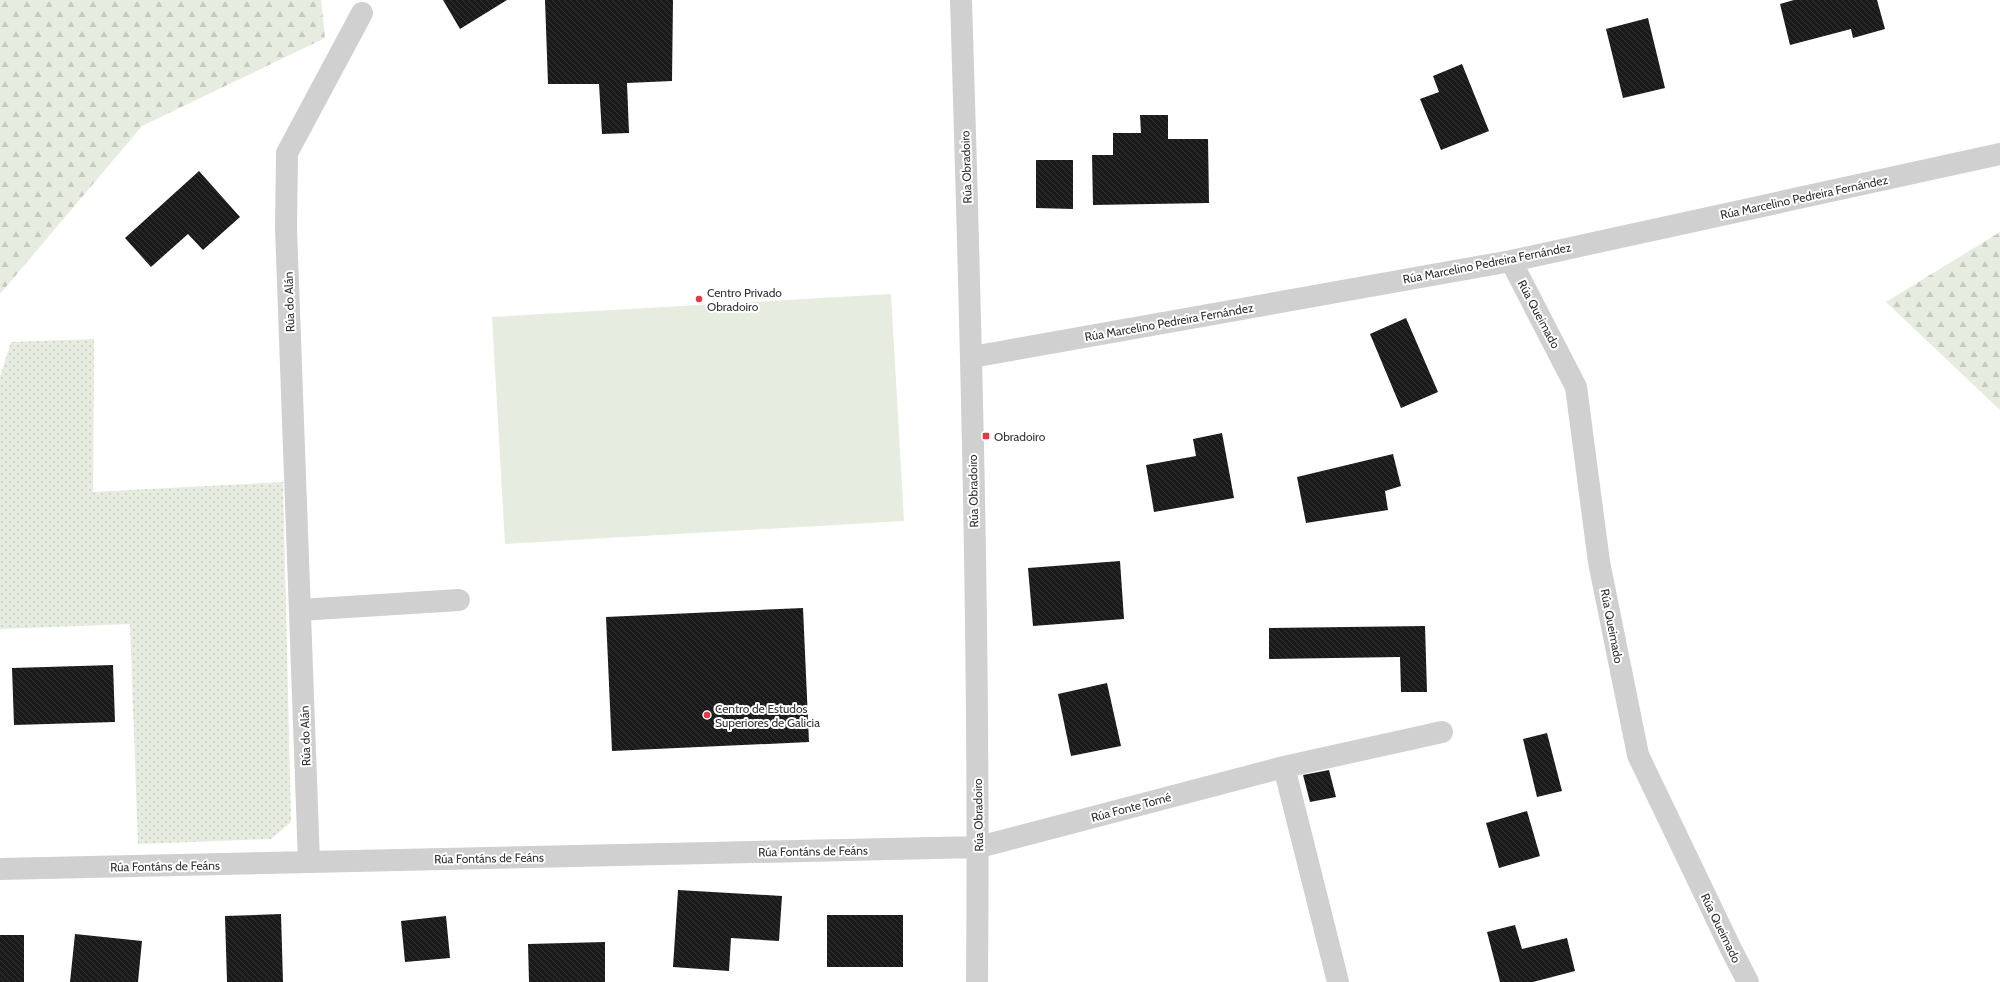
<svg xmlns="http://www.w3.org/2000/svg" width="2000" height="982" font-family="Cabin,sans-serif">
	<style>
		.grass { fill: url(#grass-dots) }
		.forest { fill: url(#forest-firs) }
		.green { fill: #e6ecdf }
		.building { fill: url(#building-back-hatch) }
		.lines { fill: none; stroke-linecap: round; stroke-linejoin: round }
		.street { stroke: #d0d0d0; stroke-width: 22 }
		.poi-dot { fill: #e63946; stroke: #fff; stroke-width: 1.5 }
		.labels { text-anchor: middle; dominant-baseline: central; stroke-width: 4; stroke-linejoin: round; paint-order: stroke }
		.street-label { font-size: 12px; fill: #333; stroke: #fff }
		.poi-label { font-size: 12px; fill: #333; stroke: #fff; text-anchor: start }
	</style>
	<defs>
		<pattern id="grass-dots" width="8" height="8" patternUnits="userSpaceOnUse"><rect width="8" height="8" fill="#e6ecdf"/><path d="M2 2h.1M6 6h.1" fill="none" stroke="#c6cbc0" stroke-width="1.8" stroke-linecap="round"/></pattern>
		<pattern id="forest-firs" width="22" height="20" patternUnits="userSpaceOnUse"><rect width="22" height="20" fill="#e6ecdf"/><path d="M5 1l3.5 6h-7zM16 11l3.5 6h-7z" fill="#c6cbc0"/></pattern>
		<pattern id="building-back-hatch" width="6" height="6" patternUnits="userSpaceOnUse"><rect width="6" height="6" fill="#1a1a1a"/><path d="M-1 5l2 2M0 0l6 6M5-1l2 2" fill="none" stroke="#333"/></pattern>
	</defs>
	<rect width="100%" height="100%" fill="#fff"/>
	<path class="grass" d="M 94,339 L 93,492 L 283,482 L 291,822 L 271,839 L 138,844 L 130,624 L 0,629 L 0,377 L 11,342 Z"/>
	<path class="forest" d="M 0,0 L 321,0 L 325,38 L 142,126 L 0,294 Z
		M 2000,232 L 2000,410 L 1886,302 Z"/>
	<path class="green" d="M 891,294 L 904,521 L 505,544 L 492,317 Z"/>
	<path class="building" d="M 443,0 L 507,0 L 460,29 Z
		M 545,0 L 673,0 L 672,81 L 627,83 L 629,133 L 602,134 L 599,84 L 548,84 Z
		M 1794,0 L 1877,0 L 1885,29 L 1853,38 L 1851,29 L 1790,45 L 1780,4 Z
		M 1648,18 L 1665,88 L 1623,98 L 1606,29 Z
		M 1462,64 L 1489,131 L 1441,150 L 1420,99 L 1439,92 L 1433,76 Z
		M 1140,115 L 1168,115 L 1168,139 L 1208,139 L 1209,203 L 1093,205 L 1092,155 L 1113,155 L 1113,133 L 1141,133 Z
		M 1036,160 L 1073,160 L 1073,209 L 1036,208 Z
		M 199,171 L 240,217 L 203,250 L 188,234 L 151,267 L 125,238 Z
		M 1406,318 L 1438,392 L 1401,408 L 1370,334 Z
		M 1222,433 L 1234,498 L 1154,512 L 1146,465 L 1196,456 L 1193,439 Z
		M 1393,454 L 1401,486 L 1385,491 L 1388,510 L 1306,523 L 1297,477 Z
		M 1120,561 L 1124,619 L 1033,626 L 1028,568 Z
		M 803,608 L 809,742 L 612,751 L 606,617 Z
		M 1425,626 L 1427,692 L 1401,692 L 1400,657 L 1269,659 L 1269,628 Z
		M 113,665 L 115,722 L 14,725 L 12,668 Z
		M 1107,683 L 1121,746 L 1071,756 L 1058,694 Z
		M 1547,733 L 1562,791 L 1537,797 L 1523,739 Z
		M 1329,770 L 1336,797 L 1310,802 L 1303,775 Z
		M 1527,811 L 1540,856 L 1499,868 L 1486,823 Z
		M 678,890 L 782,896 L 779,941 L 731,938 L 729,971 L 673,967 Z
		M 281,914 L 283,982 L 227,982 L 225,916 Z
		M 827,915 L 903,915 L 903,967 L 827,967 Z
		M 446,916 L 450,958 L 405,962 L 401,921 Z
		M 1515,925 L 1522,949 L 1567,938 L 1575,971 L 1533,982 L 1500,982 L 1487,932 Z
		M 75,934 L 142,941 L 138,982 L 70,982 Z
		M 0,935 L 24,935 L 24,982 L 0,982 Z
		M 605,942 L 605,982 L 529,982 L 528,944 Z"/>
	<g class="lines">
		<path class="street" d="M 961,0 C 971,327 980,655 977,982
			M 1511,261 L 1576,387 L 1599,562 L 1638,755 L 1731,949 L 1748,982
			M 972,357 L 1511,261 L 2000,154
			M 300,610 L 459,600
			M 1284,767 L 1338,982
			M 309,862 L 286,228 L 287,153 L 362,13
			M 0,869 L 979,847 L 1284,767 L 1442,732"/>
	</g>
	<g class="poi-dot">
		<circle cx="699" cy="299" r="4"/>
		<rect x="982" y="432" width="8" height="8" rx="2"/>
		<circle cx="707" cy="715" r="4"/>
	</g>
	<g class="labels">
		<g class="street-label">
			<text transform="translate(966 167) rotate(-92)">Rúa Obradoiro</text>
			<text transform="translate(1804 197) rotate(-12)">Rúa Marcelino Pedreira Fernández</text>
			<text transform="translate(1487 263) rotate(-11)">Rúa Marcelino Pedreira Fernández</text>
			<text transform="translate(289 302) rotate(-92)">Rúa do Alán</text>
			<text transform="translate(1539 314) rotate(62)">Rúa Queimado</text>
			<text transform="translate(1169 322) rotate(-10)">Rúa Marcelino Pedreira Fernández</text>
			<text transform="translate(973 491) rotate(-91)">Rúa Obradoiro</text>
			<text transform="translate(1612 626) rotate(79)">Rúa Queimado</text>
			<text transform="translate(305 736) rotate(-92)">Rúa do Alán</text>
			<text transform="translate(1131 807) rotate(-15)">Rúa Fonte Tomé</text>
			<text transform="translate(978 815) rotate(-91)">Rúa Obradoiro</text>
			<text transform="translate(813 851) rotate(-1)">Rúa Fontáns de Feáns</text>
			<text transform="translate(489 858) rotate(-1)">Rúa Fontáns de Feáns</text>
			<text transform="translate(165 866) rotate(-1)">Rúa Fontáns de Feáns</text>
			<text transform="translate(1721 928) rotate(64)">Rúa Queimado</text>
		</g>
		<g class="poi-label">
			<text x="707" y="292">Centro Privado<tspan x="707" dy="14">Obradoiro</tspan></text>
			<text x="994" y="436">Obradoiro</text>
			<text x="715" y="708">Centro de Estudos<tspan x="715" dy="14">Superiores de Galicia</tspan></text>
		</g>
	</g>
</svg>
